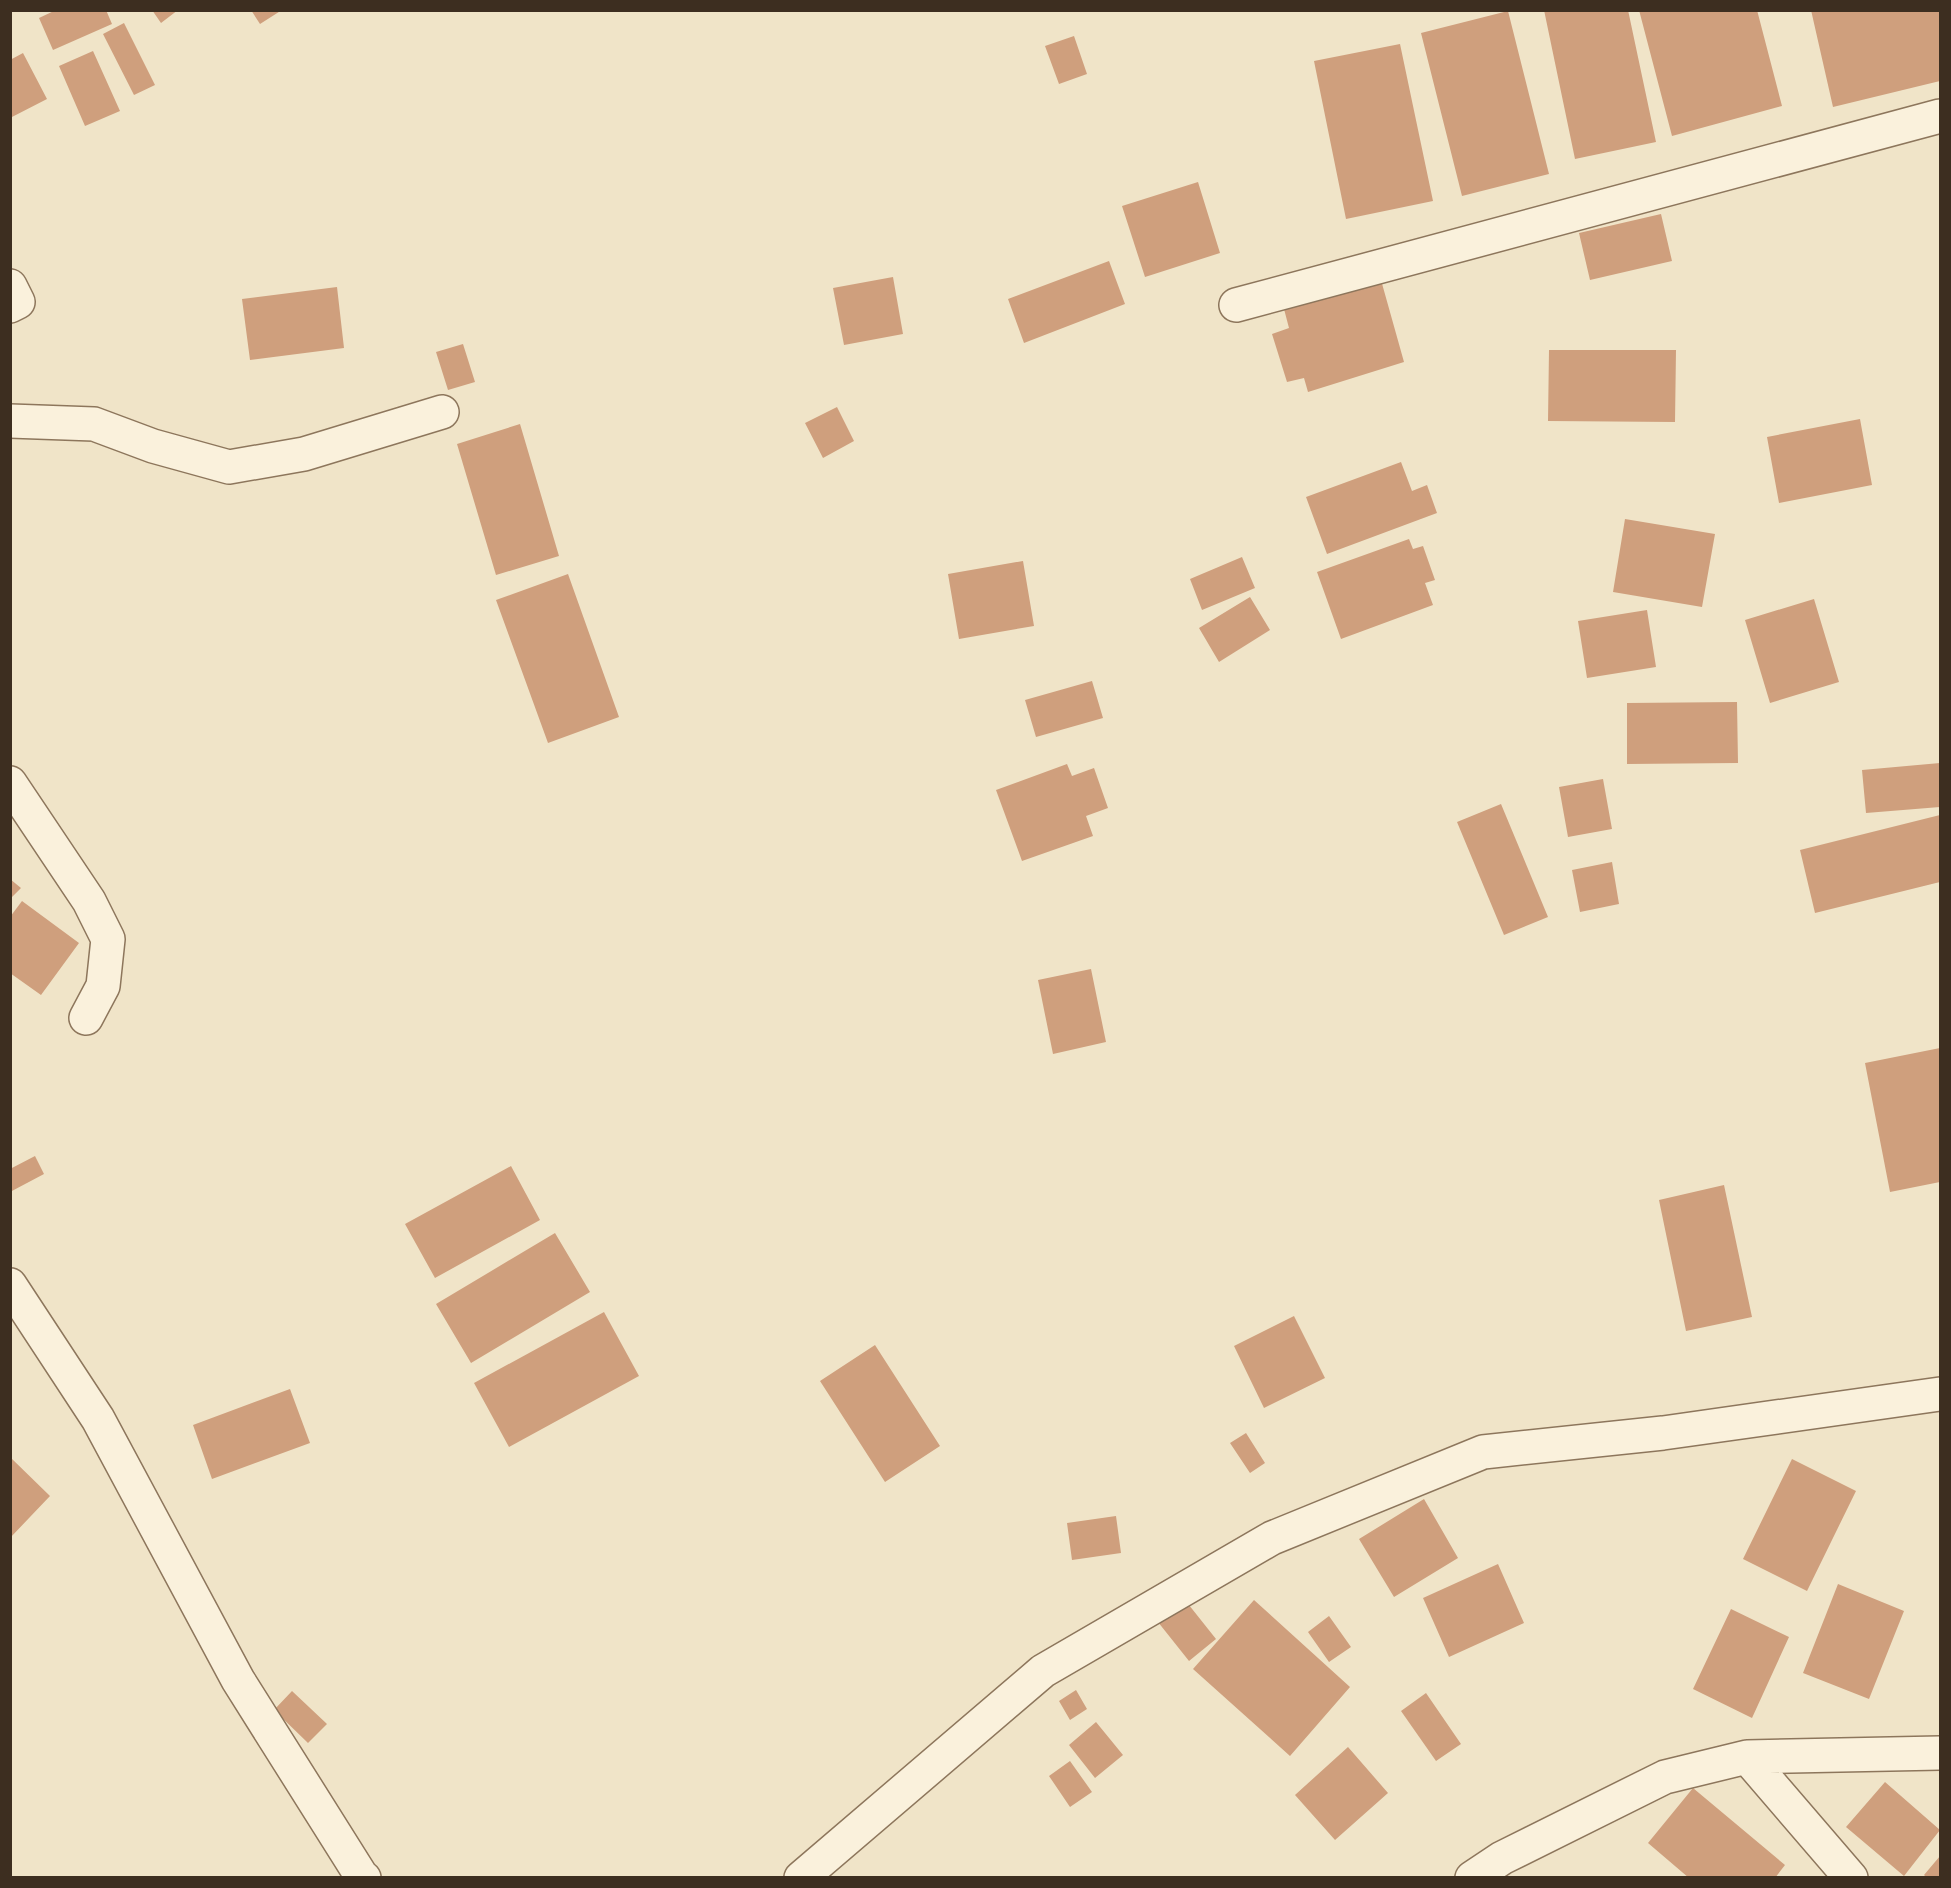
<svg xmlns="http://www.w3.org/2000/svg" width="1951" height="1888" font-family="'Zilla Slab',serif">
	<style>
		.building { fill: #cf9f7d }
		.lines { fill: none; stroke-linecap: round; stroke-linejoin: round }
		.street-casing { stroke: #8d765c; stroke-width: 36 }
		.street { stroke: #faf1dc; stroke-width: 33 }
	</style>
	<rect width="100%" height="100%" fill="#f0e4c8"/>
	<path class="building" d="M 56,10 L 106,10 L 112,24 L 53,50 L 39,18 Z
		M 152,10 L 178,10 L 161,23 Z
		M 251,10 L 282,10 L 260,24 Z
		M 1544,10 L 1628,10 L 1656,142 L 1575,159 Z
		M 1639,10 L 1757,10 L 1782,106 L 1672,136 Z
		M 1811,10 L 1940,10 L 1940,81 L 1833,107 Z
		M 1508,11 L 1549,174 L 1462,196 L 1421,33 Z
		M 124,23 L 155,85 L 134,95 L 103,34 Z
		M 1074,36 L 1087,74 L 1059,84 L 1045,46 Z
		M 1400,44 L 1433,201 L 1346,219 L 1314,61 Z
		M 93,51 L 120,111 L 85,126 L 59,66 Z
		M 23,53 L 47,99 L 10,118 L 10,60 Z
		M 1198,182 L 1220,253 L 1145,277 L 1122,206 Z
		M 1661,214 L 1672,261 L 1590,280 L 1579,233 Z
		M 1109,261 L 1125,304 L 1024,343 L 1008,299 Z
		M 893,277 L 903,334 L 844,345 L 833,288 Z
		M 1381,280 L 1404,362 L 1308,392 L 1304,378 L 1287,382 L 1272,334 L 1289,328 L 1284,309 Z
		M 337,287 L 344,348 L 250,360 L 242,299 Z
		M 463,344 L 475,382 L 448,390 L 436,352 Z
		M 1549,350 L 1676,350 L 1675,422 L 1548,421 Z
		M 837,407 L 854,441 L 823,458 L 805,423 Z
		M 1860,419 L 1872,485 L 1779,503 L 1767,437 Z
		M 520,424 L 559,556 L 496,575 L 457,444 Z
		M 1401,462 L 1412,491 L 1427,485 L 1437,513 L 1327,554 L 1306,497 Z
		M 1625,519 L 1715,534 L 1702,607 L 1613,592 Z
		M 1409,539 L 1413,549 L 1423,546 L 1435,580 L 1425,583 L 1433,605 L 1341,639 L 1317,572 Z
		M 1242,557 L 1255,588 L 1202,610 L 1190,579 Z
		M 1023,561 L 1034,626 L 959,639 L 948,574 Z
		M 568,574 L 619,717 L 548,743 L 496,600 Z
		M 1250,597 L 1270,630 L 1219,662 L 1199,628 Z
		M 1814,599 L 1839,682 L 1770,703 L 1745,620 Z
		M 1647,610 L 1656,667 L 1587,678 L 1578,621 Z
		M 1092,681 L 1103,718 L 1036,737 L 1025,700 Z
		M 1737,702 L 1738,763 L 1627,764 L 1627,703 Z
		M 1940,763 L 1940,807 L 1866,813 L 1862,770 Z
		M 1067,764 L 1072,776 L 1094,768 L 1108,808 L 1086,816 L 1093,836 L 1022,861 L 996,790 Z
		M 1603,779 L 1612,829 L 1568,837 L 1559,787 Z
		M 1501,804 L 1548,917 L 1504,935 L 1457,822 Z
		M 1940,815 L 1940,882 L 1815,913 L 1800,850 Z
		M 1612,862 L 1619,904 L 1580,912 L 1572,870 Z
		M 10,879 L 21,888 L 10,899 Z
		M 22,901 L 79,943 L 41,995 L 10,973 L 10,917 Z
		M 1091,969 L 1106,1042 L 1053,1054 L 1038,980 Z
		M 1940,1048 L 1940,1182 L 1890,1192 L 1865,1063 Z
		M 35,1156 L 44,1174 L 10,1192 L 10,1169 Z
		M 511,1166 L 540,1220 L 435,1278 L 405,1224 Z
		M 1724,1185 L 1752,1317 L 1686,1331 L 1659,1200 Z
		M 555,1233 L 590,1292 L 471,1363 L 436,1304 Z
		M 604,1312 L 639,1376 L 509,1447 L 474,1383 Z
		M 1294,1316 L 1325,1378 L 1264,1408 L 1234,1346 Z
		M 875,1345 L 940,1446 L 885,1482 L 820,1381 Z
		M 290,1389 L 310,1443 L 212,1479 L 193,1425 Z
		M 1246,1433 L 1265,1463 L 1250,1473 L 1230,1443 Z
		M 10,1457 L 50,1496 L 10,1538 Z
		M 1792,1459 L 1856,1491 L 1807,1591 L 1743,1559 Z
		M 1424,1499 L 1458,1558 L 1394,1597 L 1359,1539 Z
		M 1116,1516 L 1121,1553 L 1072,1560 L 1067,1523 Z
		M 1498,1564 L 1524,1623 L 1449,1657 L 1423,1598 Z
		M 1838,1584 L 1904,1611 L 1869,1699 L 1803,1673 Z
		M 1181,1595 L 1216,1639 L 1189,1661 L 1154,1617 Z
		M 1254,1600 L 1350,1687 L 1290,1756 L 1193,1669 Z
		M 1731,1609 L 1789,1637 L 1752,1718 L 1693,1689 Z
		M 1329,1616 L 1351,1647 L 1329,1662 L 1308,1632 Z
		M 1076,1690 L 1087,1709 L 1070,1720 L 1059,1701 Z
		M 292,1691 L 327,1724 L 308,1743 L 274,1710 Z
		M 1426,1693 L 1461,1744 L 1436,1761 L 1401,1711 Z
		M 1096,1722 L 1123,1755 L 1095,1778 L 1069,1745 Z
		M 1348,1747 L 1388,1793 L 1335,1840 L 1295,1795 Z
		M 1070,1761 L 1092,1792 L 1070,1807 L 1049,1776 Z
		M 1885,1782 L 1940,1830 L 1904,1876 L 1846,1827 Z
		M 1693,1788 L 1785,1865 L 1775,1878 L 1689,1878 L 1648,1843 Z
		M 1940,1856 L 1940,1878 L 1927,1878 L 1924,1875 Z"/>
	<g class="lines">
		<defs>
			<path id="street" d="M 10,286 L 18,302 L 10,306
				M 1236,305 L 1940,116
				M 10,421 L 94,424 L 153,446 L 229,467 L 304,454 L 442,412
				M 10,783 L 89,901 L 108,939 L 103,986 L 86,1018
				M 10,1285 L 98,1419 L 238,1680 L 362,1877 L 364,1878
				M 1747,1757 L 1851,1878
				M 801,1878 L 1043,1671 L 1272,1538 L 1483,1452 L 1663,1433 L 1940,1394
				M 1472,1878 L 1502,1858 L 1665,1777 L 1747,1757 L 1940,1753"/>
		</defs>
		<use href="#street" class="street-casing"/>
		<use href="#street" class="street"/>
	</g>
	<rect width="1951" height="1888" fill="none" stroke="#3d2e20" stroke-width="24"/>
</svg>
